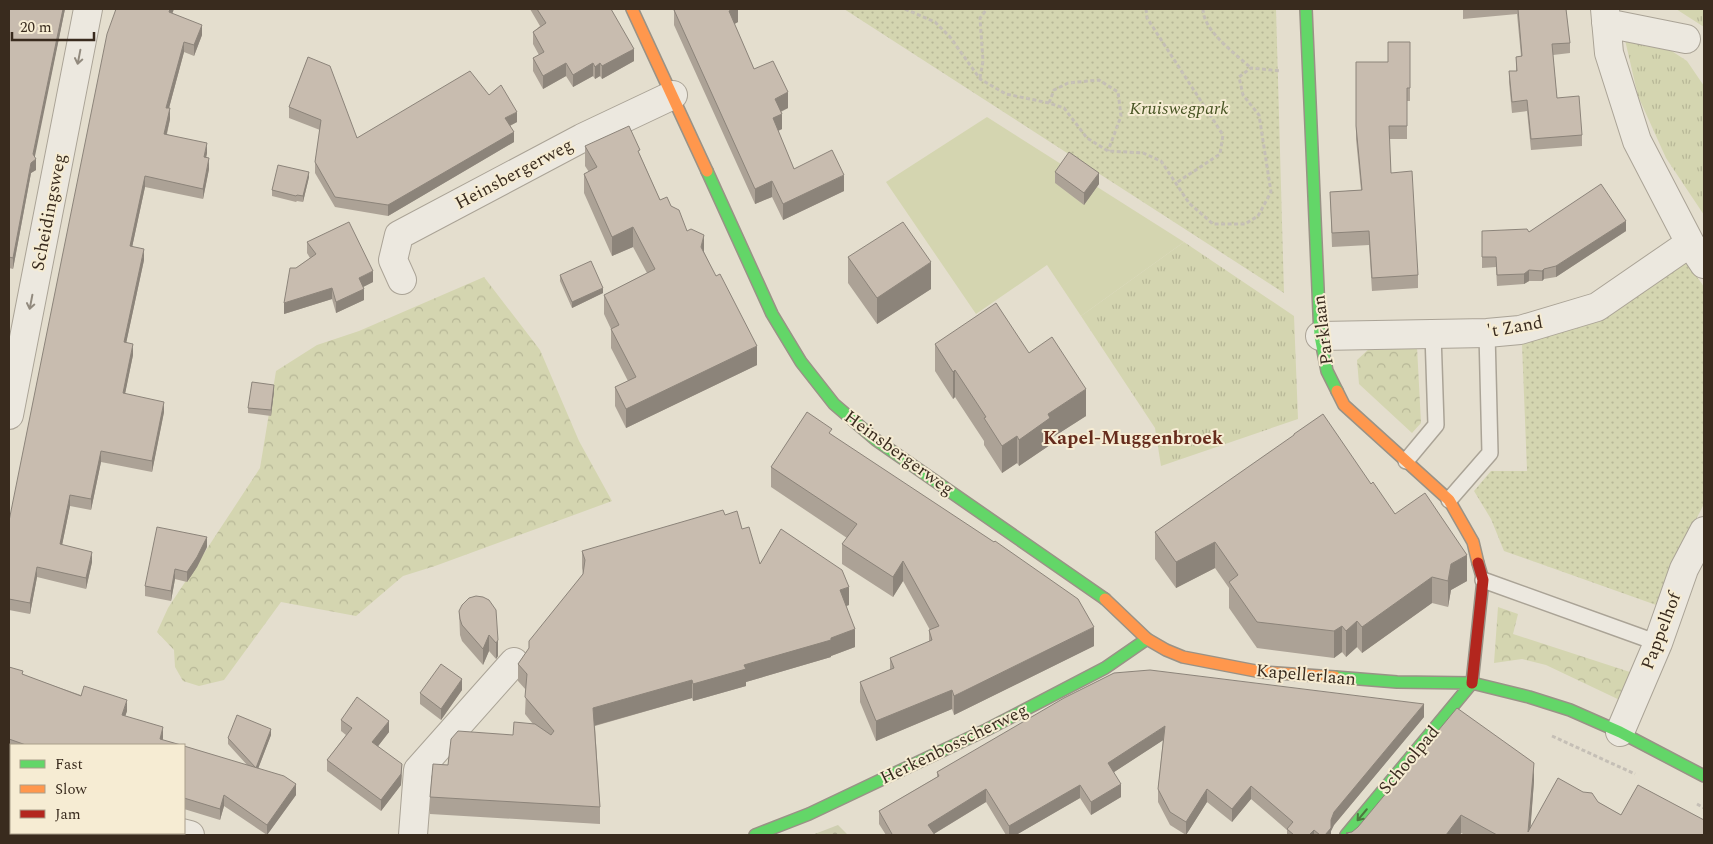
<svg xmlns="http://www.w3.org/2000/svg" width="1713" height="844" font-family="Spectral,serif">
	<style>
		.grass { fill: url(#grass-tufts) }
		.forest { fill: url(#forest-crowns) }
		.cemetery { fill: url(#cemetery-stones) }
		.park { fill: url(#park-dots) }
		.garden { fill: #d4d5b0 }
		.lines { fill: none; stroke-linecap: round; stroke-linejoin: round }
		.lane-casing { stroke: #aaa396; stroke-width: 18 }
		.street-casing { stroke: #aaa396; stroke-width: 30 }
		.fast-casing { stroke: #999286; stroke-width: 14 }
		.slow-casing { stroke: #999286; stroke-width: 14 }
		.jam-casing { stroke: #999286; stroke-width: 14 }
		.path { stroke: #c5bfb6; stroke-width: 3; stroke-dasharray: 4 2.5; stroke-linecap: butt }
		.lane { stroke: #ece8df; stroke-width: 15 }
		.street { stroke: #ece8df; stroke-width: 28 }
		.fast { stroke: #63d668; stroke-width: 11 }
		.slow { stroke: #ff974d; stroke-width: 11 }
		.jam { stroke: #b3261e; stroke-width: 11 }
		.wall { fill: #aca296 }
		.shaded-wall { fill: #8c847a }
		.building { fill: #c8bcaf; stroke: #8c847a }
		.oneway { stroke: #928a7e }
		.oneway2 { stroke: #4c783f }
		.labels { text-anchor: middle; dominant-baseline: central; stroke-width: 4; stroke-linejoin: round; paint-order: stroke }
		.park-label { font-size: 18px; font-style: italic; fill: #495525; stroke: #f6ecd3 }
		.street-label { font-size: 18px; fill: #392b1e; stroke: #f6ecd3 }
		.neighbourhood-label { font-size: 19px; font-weight: bold; fill: #662c1d; stroke: #f6ecd3 }
	</style>
	<defs>
		<pattern id="grass-tufts" width="24" height="20" patternUnits="userSpaceOnUse" patternTransform="scale(1.25)"><rect width="24" height="20" fill="#d4d5b0"/><path d="M3 7l-1-3M5 7V3M7 7l1-3M15 17l-1-3M17 17v-4M19 17l1-3" fill="none" stroke="#b7b797"/></pattern>
		<pattern id="forest-crowns" width="20" height="18" patternUnits="userSpaceOnUse" patternTransform="scale(1.25)"><rect width="20" height="18" fill="#d4d5b0"/><path d="M2 6a3 3 0 1 1 6 0M12 15a3 3 0 1 1 6 0" fill="none" stroke="#b7b797"/></pattern>
		<pattern id="cemetery-stones" width="16" height="16" patternUnits="userSpaceOnUse" patternTransform="scale(1.25)"><rect width="16" height="16" fill="#ceceb0"/><path d="M2 7V4a2 2 0 0 1 4 0v3zM10 15v-3a2 2 0 0 1 4 0v3z" fill="#b2b197"/></pattern>
		<pattern id="park-dots" width="8" height="8" patternUnits="userSpaceOnUse" patternTransform="scale(1.25)"><rect width="8" height="8" fill="#d4d5b0"/><path d="M2 2h.1M6 6h.1" fill="none" stroke="#b7b797" stroke-width="1.8" stroke-linecap="round"/></pattern>
	</defs>
	<rect width="100%" height="100%" fill="#e4dece"/>
	<path class="grass" d="M 1676,9 L 1704,9 L 1704,27 Z
		M 1625,40 L 1664,46 L 1687,61 L 1704,86 L 1704,215 L 1666,158 L 1638,96 Z
		M 1184,242 L 1294,316 L 1298,419 L 1161,466 L 1155,428 L 1081,316 Z"/>
	<path class="forest" d="M 484,277 L 540,350 L 579,441 L 612,501 L 435,566 L 403,576 L 356,616 L 281,602 L 224,680 L 199,686 L 183,681 L 175,667 L 174,650 L 157,632 L 168,608 L 260,468 L 276,371 L 317,345 L 359,331 Z
		M 1417,347 L 1421,423 L 1412,433 L 1359,384 L 1357,360 L 1370,348 Z
		M 1498,607 L 1518,614 L 1513,634 L 1636,674 L 1626,703 L 1546,665 L 1522,659 L 1494,663 Z"/>
	<path class="cemetery" d="M 838,825 L 848,835 L 812,835 Z"/>
	<path class="park" d="M 844,9 L 1276,9 L 1284,293 Z
		M 1687,262 L 1704,287 L 1704,504 L 1672,566 L 1659,606 L 1504,551 L 1491,519 L 1474,491 L 1491,471 L 1527,471 L 1522,344 L 1605,318 Z"/>
	<path class="garden" d="M 987,117 L 1184,242 L 1081,316 L 1047,265 L 976,314 L 886,182 Z"/>
	<g class="lines">
		<defs>
			<path id="lane" d="M 1406,461 L 1436,425 L 1433,334
				M 1449,500 L 1490,453 L 1487,333
				M 1483,580 L 1658,643"/>
			<path id="street" d="M 1605,9 L 1609,53 L 1637,141 L 1690,243 L 1704,264
				M 1606,23 L 1686,39
				M 402,280 L 393,260 L 399,235 L 582,138 L 673,95
				M 1320,336 L 1487,333 L 1520,330 L 1597,307 L 1690,243
				M 9,415 L 88,9
				M 1620,732 L 1658,643 L 1684,569 L 1704,531
				M 9,772 L 11,773
				M 182,833 L 190,835
				M 413,835 L 418,770 L 514,662"/>
			<path id="fast" d="M 1306,9 L 1320,336 L 1327,371 L 1337,391
				M 707,171 L 772,314 L 801,362 L 834,404 L 876,440 L 1105,599
				M 1335,677 L 1397,682 L 1472,683 L 1529,697 L 1570,710 L 1620,732 L 1704,776
				M 755,835 L 809,814 L 986,730 L 1105,668 L 1147,639
				M 1346,835 L 1472,683"/>
			<path id="slow" d="M 632,9 L 707,171
				M 1337,391 L 1344,405 L 1449,500 L 1473,542 L 1478,563
				M 1105,599 L 1147,639 L 1166,650 L 1183,657 L 1261,672 L 1335,677"/>
			<path id="jam" d="M 1472,683 L 1483,580 L 1478,563"/>
		</defs>
		<use href="#lane" class="lane-casing"/>
		<use href="#street" class="street-casing"/>
		<use href="#fast" class="fast-casing"/>
		<use href="#slow" class="slow-casing"/>
		<use href="#jam" class="jam-casing"/>
		<path class="path" d="M 905,9 L 935,22 L 950,37 L 980,79 L 1006,94 L 1049,103 L 1064,108 L 1087,138 L 1108,151 L 1143,153 L 1161,161 L 1189,203 L 1213,224 L 1245,224 L 1258,216 L 1271,192 L 1259,115 L 1243,95 L 1239,77 L 1251,68 L 1281,71
			M 1146,9 L 1147,18 L 1223,135 L 1220,154 L 1176,183
			M 1203,9 C 1203,31 1236,54 1251,68
			M 980,78 L 983,61 L 980,18 L 987,9
			M 1049,103 L 1054,90 L 1068,83 L 1099,80 L 1118,92 L 1121,116 L 1108,151
			M 1552,736 L 1635,774
			M 1697,804 L 1704,808"/>
		<use href="#lane" class="lane"/>
		<use href="#street" class="street"/>
		<use href="#fast" class="fast"/>
		<use href="#slow" class="slow"/>
		<use href="#jam" class="jam"/>
	</g>
	<path class="wall" d="M 9,9 L 65,9 L 34,156 L 36,170 L 31,173 L 13,269 L 9,268 Z
		M 530,9 L 611,9 L 634,61 L 602,79 L 600,76 L 595,79 L 593,76 L 573,87 L 566,76 L 543,89 L 533,71 L 533,58 L 539,55 L 533,44 L 533,32 L 540,26 Z
		M 738,9 L 738,22 L 734,24 L 754,69 L 788,108 L 781,112 L 782,129 L 778,131 L 794,169 L 844,191 L 783,220 L 772,197 L 755,204 L 674,25 L 674,10 Z
		M 1463,9 L 1549,9 L 1570,43 L 1570,53 L 1553,55 L 1557,98 L 1582,135 L 1582,146 L 1531,150 L 1527,111 L 1512,113 L 1509,82 L 1509,71 L 1516,71 L 1516,57 L 1521,56 L 1517,14 L 1463,19 Z
		M 172,13 L 202,35 L 194,56 L 184,52 L 169,108 L 170,119 L 167,134 L 207,153 L 206,157 L 209,169 L 203,199 L 145,187 L 132,247 L 144,260 L 126,343 L 133,355 L 125,393 L 164,412 L 152,472 L 101,462 L 91,510 L 70,506 L 62,545 L 92,562 L 86,589 L 37,577 L 30,614 L 9,610 L 9,521 Z
		M 1410,42 L 1410,101 L 1407,101 L 1407,139 L 1389,139 L 1391,173 L 1418,275 L 1418,288 L 1372,291 L 1369,245 L 1332,247 L 1330,192 L 1361,190 L 1356,139 L 1356,62 L 1388,62 Z
		M 308,57 L 357,138 L 489,95 L 517,122 L 510,126 L 514,142 L 388,216 L 335,207 L 315,173 L 315,162 L 320,130 L 289,118 L 289,107 Z
		M 585,146 L 640,155 L 660,200 L 671,206 L 687,231 L 704,252 L 757,365 L 626,428 L 615,406 L 615,387 L 628,381 L 611,348 L 611,329 L 604,314 L 604,295 L 647,273 L 633,247 L 612,256 L 584,193 L 584,174 L 589,172 L 585,166 Z
		M 1055,172 L 1099,184 L 1084,205 L 1055,183 Z
		M 309,177 L 303,202 L 297,201 L 296,202 L 272,196 L 272,190 Z
		M 1482,231 L 1529,232 L 1626,231 L 1556,277 L 1544,279 L 1542,281 L 1529,281 L 1524,284 L 1497,286 L 1496,267 L 1482,268 Z
		M 307,242 L 373,282 L 363,287 L 364,300 L 336,313 L 332,299 L 284,314 L 296,268 L 310,258 L 307,253 Z
		M 848,257 L 931,289 L 877,324 L 848,283 Z
		M 560,275 L 603,293 L 572,308 L 560,281 Z
		M 935,344 L 1029,353 L 1086,416 L 1050,439 L 1050,445 L 1019,466 L 1017,463 L 1002,473 L 984,445 L 984,441 L 955,397 L 953,399 L 935,371 Z
		M 274,391 L 271,416 L 248,413 L 248,408 Z
		M 1294,434 L 1371,484 L 1395,514 L 1467,581 L 1451,590 L 1448,607 L 1432,603 L 1362,653 L 1357,647 L 1346,657 L 1342,652 L 1334,658 L 1257,648 L 1229,608 L 1229,588 L 1215,568 L 1176,588 L 1155,559 L 1155,532 L 1294,436 Z
		M 832,435 L 1094,646 L 954,715 L 952,709 L 876,741 L 860,702 L 860,682 L 890,670 L 890,658 L 929,642 L 929,630 L 930,630 L 903,581 L 893,597 L 842,564 L 842,544 L 847,538 L 771,487 L 771,467 Z
		M 725,515 L 742,529 L 760,564 L 849,605 L 846,606 L 855,647 L 831,656 L 831,657 L 746,682 L 746,686 L 693,701 L 692,698 L 595,726 L 600,807 L 600,824 L 430,814 L 430,797 L 448,765 L 513,735 L 533,724 L 525,714 L 526,690 L 518,681 L 518,664 L 583,574 L 582,568 L 582,551 Z
		M 207,547 L 197,567 L 187,582 L 175,579 L 171,601 L 145,596 L 145,586 Z
		M 489,600 L 498,656 L 496,659 L 489,651 L 483,665 L 462,641 L 460,635 L 459,611 Z
		M 9,667 L 23,675 L 127,711 L 125,716 L 163,738 L 163,740 L 181,745 L 11,745 L 11,750 L 9,749 Z
		M 462,690 L 441,720 L 420,704 L 420,693 Z
		M 1424,717 L 1334,825 L 1331,831 L 1331,835 L 1287,835 L 1287,830 L 1251,799 L 1232,822 L 1207,802 L 1186,835 L 1170,825 L 1158,802 L 1158,789 L 1163,740 L 1114,772 L 1121,797 L 1091,815 L 1080,798 L 1016,835 L 1006,835 L 986,802 L 934,834 L 935,835 L 886,835 L 879,824 L 879,811 L 937,777 L 937,772 L 965,756 Z
		M 341,720 L 389,732 L 378,746 L 402,775 L 401,785 L 381,811 L 327,771 L 327,760 L 346,735 L 341,731 Z
		M 271,735 L 258,769 L 296,795 L 267,835 L 224,806 L 220,820 L 184,809 L 184,746 L 248,766 L 228,744 L 228,738 Z
		M 1534,781 L 1530,829 L 1598,802 L 1621,815 L 1704,835 L 1465,835 L 1461,833 L 1460,835 L 1346,835 L 1346,833 L 1352,832 Z"/>
	<path class="shaded-wall" d="M 63,9 L 65,9 L 34,161 L 36,159 L 36,170 L 31,173 L 13,269 L 13,258 L 33,154 Z
		M 170,9 L 174,9 L 169,23 L 169,12 Z
		M 734,9 L 738,9 L 738,22 L 729,27 L 729,11 Z
		M 202,25 L 202,35 L 194,56 L 194,45 Z
		M 184,42 L 184,52 L 166,119 L 166,108 Z
		M 634,49 L 634,61 L 602,79 L 602,66 Z
		M 566,63 L 566,76 L 543,89 L 543,76 Z
		M 593,63 L 593,76 L 573,87 L 573,75 Z
		M 600,63 L 600,76 L 595,79 L 595,67 Z
		M 788,92 L 788,108 L 775,114 L 775,99 Z
		M 170,108 L 170,119 L 164,145 L 164,134 Z
		M 517,112 L 517,122 L 505,128 L 505,118 Z
		M 782,114 L 782,129 L 773,133 L 773,118 Z
		M 514,132 L 514,142 L 388,216 L 388,205 Z
		M 207,143 L 207,153 L 204,168 L 204,157 Z
		M 209,158 L 209,169 L 203,199 L 203,189 Z
		M 309,172 L 309,177 L 303,202 L 303,196 Z
		M 1099,173 L 1099,184 L 1084,205 L 1084,193 Z
		M 844,175 L 844,191 L 783,220 L 783,204 Z
		M 145,176 L 145,187 L 130,257 L 130,246 Z
		M 772,181 L 772,197 L 755,204 L 755,189 Z
		M 1626,221 L 1626,231 L 1556,277 L 1556,266 Z
		M 633,227 L 633,247 L 612,256 L 612,237 Z
		M 704,235 L 704,254 L 701,247 Z
		M 144,249 L 144,260 L 124,353 L 124,342 Z
		M 931,262 L 931,289 L 877,324 L 877,298 Z
		M 1544,269 L 1544,279 L 1542,281 L 1542,271 Z
		M 1529,270 L 1529,281 L 1524,284 L 1524,274 Z
		M 373,271 L 373,282 L 359,289 L 359,278 Z
		M 332,288 L 332,299 L 284,314 L 284,303 Z
		M 603,288 L 603,293 L 572,308 L 572,302 Z
		M 364,289 L 364,300 L 336,313 L 336,302 Z
		M 133,344 L 133,355 L 123,404 L 123,393 Z
		M 757,346 L 757,365 L 626,428 L 626,409 Z
		M 955,370 L 955,397 L 953,399 L 953,372 Z
		M 274,385 L 274,391 L 271,416 L 271,410 Z
		M 1086,389 L 1086,416 L 1050,439 L 1050,445 L 1019,466 L 1019,440 L 1048,414 Z
		M 164,402 L 164,412 L 152,472 L 152,461 Z
		M 1017,436 L 1017,463 L 1002,473 L 1002,446 Z
		M 101,451 L 101,462 L 91,510 L 91,499 Z
		M 70,495 L 70,506 L 60,555 L 60,544 Z
		M 207,537 L 207,547 L 197,567 L 187,582 L 187,572 Z
		M 1215,542 L 1215,568 L 1176,588 L 1176,562 Z
		M 92,552 L 92,562 L 86,589 L 86,578 Z
		M 1467,555 L 1467,581 L 1451,590 L 1448,607 L 1448,581 L 1451,564 Z
		M 903,561 L 903,581 L 893,597 L 893,577 Z
		M 37,567 L 37,577 L 30,614 L 30,603 Z
		M 175,569 L 175,579 L 171,601 L 171,591 Z
		M 1432,577 L 1432,603 L 1362,653 L 1362,627 Z
		M 849,587 L 849,605 L 840,608 L 840,590 Z
		M 1357,621 L 1357,647 L 1346,657 L 1346,631 Z
		M 1342,626 L 1342,652 L 1334,658 L 1334,631 Z
		M 1094,627 L 1094,646 L 954,715 L 954,696 Z
		M 855,629 L 855,647 L 831,656 L 831,657 L 746,682 L 746,686 L 693,701 L 693,684 L 744,665 L 831,638 Z
		M 489,635 L 489,651 L 483,665 L 483,649 Z
		M 498,640 L 498,656 L 496,659 L 496,643 Z
		M 462,679 L 462,690 L 441,720 L 441,709 Z
		M 692,680 L 692,698 L 593,726 L 593,708 Z
		M 952,690 L 952,709 L 876,741 L 876,721 Z
		M 127,700 L 127,711 L 122,726 L 122,715 Z
		M 1424,704 L 1424,717 L 1334,825 L 1331,831 L 1331,835 L 1325,835 L 1334,812 Z
		M 389,721 L 389,732 L 372,754 L 372,742 Z
		M 1165,726 L 1165,739 L 1108,776 L 1108,763 Z
		M 163,727 L 163,738 L 161,745 L 160,739 Z
		M 271,729 L 271,735 L 256,774 L 256,768 Z
		M 1534,763 L 1534,781 L 1530,835 L 1528,835 Z
		M 402,764 L 401,785 L 381,811 L 381,800 Z
		M 296,784 L 296,795 L 267,835 L 267,825 Z
		M 1121,784 L 1121,797 L 1091,815 L 1091,802 Z
		M 1080,785 L 1080,798 L 1016,835 L 1009,835 L 1009,826 Z
		M 1251,786 L 1251,799 L 1232,822 L 1232,809 Z
		M 986,789 L 986,802 L 932,835 L 928,825 Z
		M 1207,789 L 1207,802 L 1186,835 L 1186,822 Z
		M 224,795 L 224,806 L 220,820 L 220,809 Z
		M 1461,815 L 1461,833 L 1460,835 L 1446,835 Z
		M 1314,830 L 1314,835 L 1309,835 Z"/>
	<path class="building" d="M 9,9 L 63,9 L 33,154 L 36,159 L 31,163 L 13,258 L 9,257 Z
		M 116,9 L 170,9 L 169,12 L 202,25 L 194,45 L 184,42 L 166,108 L 170,108 L 164,134 L 207,143 L 204,157 L 209,158 L 203,189 L 145,176 L 130,246 L 144,249 L 124,342 L 133,344 L 123,393 L 164,402 L 152,461 L 101,451 L 91,499 L 70,495 L 60,544 L 92,552 L 86,578 L 37,567 L 30,603 L 9,599 L 9,521 L 107,34 Z
		M 537,9 L 611,9 L 634,49 L 602,66 L 600,63 L 595,67 L 593,63 L 573,75 L 566,63 L 543,76 L 533,58 L 544,52 L 533,32 L 546,23 Z
		M 676,9 L 734,9 L 729,11 L 754,69 L 773,61 L 788,92 L 775,99 L 782,114 L 773,118 L 794,169 L 832,150 L 844,175 L 783,204 L 772,181 L 755,189 L 674,10 Z
		M 1518,9 L 1566,9 L 1570,43 L 1552,44 L 1557,98 L 1579,96 L 1582,135 L 1531,139 L 1527,100 L 1512,102 L 1509,71 L 1517,71 L 1516,57 L 1522,56 Z
		M 1388,42 L 1410,42 L 1410,88 L 1407,88 L 1407,126 L 1389,126 L 1391,173 L 1412,171 L 1418,275 L 1372,278 L 1369,231 L 1332,233 L 1330,192 L 1362,190 L 1356,126 L 1356,62 L 1388,62 Z
		M 308,57 L 330,66 L 357,138 L 470,71 L 489,95 L 501,85 L 517,112 L 505,118 L 514,132 L 388,205 L 335,197 L 315,162 L 321,120 L 289,107 Z
		M 629,126 L 640,150 L 638,151 L 660,200 L 667,197 L 671,206 L 679,210 L 687,231 L 691,229 L 704,235 L 701,247 L 716,276 L 720,274 L 757,346 L 626,409 L 615,387 L 636,377 L 611,329 L 619,325 L 604,295 L 655,269 L 633,227 L 612,237 L 584,174 L 597,167 L 585,146 Z
		M 1069,152 L 1099,173 L 1084,193 L 1055,172 Z
		M 278,165 L 309,172 L 303,196 L 297,195 L 296,196 L 272,190 Z
		M 1601,184 L 1626,221 L 1556,266 L 1544,269 L 1542,271 L 1529,270 L 1524,274 L 1497,275 L 1496,257 L 1482,257 L 1482,231 L 1527,229 L 1529,232 Z
		M 349,222 L 373,271 L 359,278 L 364,289 L 336,302 L 332,288 L 284,303 L 290,268 L 296,268 L 316,254 L 307,242 Z
		M 903,222 L 931,262 L 877,298 L 848,257 Z
		M 591,261 L 603,288 L 572,302 L 560,275 Z
		M 996,303 L 1029,353 L 1052,337 L 1086,389 L 1048,414 L 1050,418 L 1019,440 L 1017,436 L 1002,446 L 984,418 L 986,417 L 955,370 L 953,372 L 935,344 Z
		M 252,382 L 274,385 L 271,410 L 248,408 Z
		M 807,412 L 832,429 L 829,433 L 994,542 L 995,541 L 1078,599 L 1094,627 L 954,696 L 952,690 L 876,721 L 860,682 L 894,668 L 890,658 L 932,640 L 929,630 L 939,626 L 903,561 L 893,577 L 842,544 L 857,524 L 771,467 Z
		M 1323,414 L 1371,484 L 1373,482 L 1395,514 L 1425,493 L 1467,555 L 1451,564 L 1448,581 L 1432,577 L 1362,627 L 1357,621 L 1346,631 L 1342,626 L 1334,631 L 1257,622 L 1229,582 L 1238,575 L 1215,542 L 1176,562 L 1155,532 L 1294,435 L 1294,434 Z
		M 723,510 L 725,515 L 737,511 L 742,529 L 749,527 L 760,564 L 781,529 L 842,570 L 849,587 L 840,590 L 855,629 L 831,638 L 831,640 L 744,665 L 746,669 L 693,684 L 692,680 L 593,708 L 600,807 L 430,797 L 433,764 L 448,765 L 451,739 L 458,731 L 513,735 L 514,722 L 535,724 L 551,735 L 554,731 L 525,697 L 527,674 L 518,664 L 529,648 L 529,641 L 583,574 L 585,560 L 582,551 Z
		M 157,527 L 207,537 L 197,557 L 187,572 L 175,569 L 171,591 L 145,586 Z
		M 476,596 L 483,597 L 489,600 L 496,610 L 498,640 L 496,643 L 489,635 L 483,649 L 462,625 L 460,619 L 459,611 L 462,605 L 469,598 Z
		M 441,664 L 462,679 L 441,709 L 420,693 Z
		M 9,667 L 23,671 L 22,674 L 81,696 L 84,686 L 127,700 L 122,715 L 163,727 L 160,739 L 181,745 L 26,745 L 9,739 Z
		M 1150,670 L 1424,704 L 1334,812 L 1331,820 L 1331,828 L 1325,835 L 1320,835 L 1314,830 L 1309,835 L 1294,835 L 1287,829 L 1293,822 L 1251,786 L 1232,809 L 1207,789 L 1186,822 L 1170,812 L 1158,789 L 1165,726 L 1108,763 L 1121,784 L 1091,802 L 1080,785 L 1009,826 L 986,789 L 928,825 L 935,835 L 890,835 L 892,834 L 879,811 L 939,776 L 937,772 L 1064,698 L 1114,673 Z
		M 357,697 L 389,721 L 372,742 L 402,764 L 401,774 L 381,800 L 327,760 L 352,728 L 341,720 Z
		M 1457,708 L 1534,763 L 1528,832 L 1558,778 L 1583,792 L 1592,793 L 1598,802 L 1621,815 L 1638,785 L 1704,820 L 1704,835 L 1497,835 L 1461,815 L 1446,835 L 1350,835 L 1346,833 L 1352,832 L 1358,827 Z
		M 237,715 L 271,729 L 256,768 L 228,738 Z
		M 184,746 L 284,776 L 296,784 L 267,825 L 224,795 L 220,809 L 184,798 Z
		M 9,792 L 11,793 L 11,833 L 141,833 L 151,835 L 9,835 Z"/>
	<defs><path id="oneway-shaft" d="M-6 0H5M1.5-3L5.5 0L1.5 3" fill="none" stroke-width="1.6" stroke-linecap="round" stroke-linejoin="round" transform="scale(1.25)"/></defs>
	<g class="oneway">
		<use href="#oneway-shaft" transform="translate(79 57) rotate(101)"/>
		<use href="#oneway-shaft" transform="translate(31 302) rotate(101)"/>
	</g>
	<use class="oneway2" href="#oneway-shaft" transform="translate(1362 815) rotate(130)"/>
	<g class="labels">
		<g class="park-label">
			<text x="1179" y="108">Kruiswegpark</text>
		</g>
		<g class="street-label">
			<text transform="translate(514 174) rotate(-28)">Heinsbergerweg</text>
			<text transform="translate(49 212) rotate(-79)">Scheidingsweg</text>
			<text transform="translate(1515 327) rotate(-10)">'t Zand</text>
			<text transform="translate(1323 330) rotate(-97)">Parklaan</text>
			<text transform="translate(899 453) rotate(36)">Heinsbergerweg</text>
			<text transform="translate(1661 631) rotate(-69)">Pappelhof</text>
			<text transform="translate(1306 675) rotate(5)">Kapellerlaan</text>
			<text transform="translate(954 744) rotate(-26)">Herkenbosscherweg</text>
			<text transform="translate(1409 760) rotate(-50)">Schoolpad</text>
		</g>
		<g class="neighbourhood-label">
			<text x="1133" y="438">Kapel-Muggenbroek</text>
		</g>
	</g>
	<rect width="1713" height="844" fill="none" stroke="#392b1e" stroke-width="20"/>
	<rect x="10" y="744" width="175" height="90" fill="#f6ecd3" stroke="#aa9f8b"/>
	<rect x="20" y="760" width="25" height="8" fill="#63d668" stroke="#aa9f8b"/>
	<text x="55" y="769" font-size="15" fill="#392b1e">Fast</text>
	<rect x="20" y="785" width="25" height="8" fill="#ff974d" stroke="#aa9f8b"/>
	<text x="55" y="794" font-size="15" fill="#392b1e">Slow</text>
	<rect x="20" y="810" width="25" height="8" fill="#b3261e" stroke="#aa9f8b"/>
	<text x="55" y="819" font-size="15" fill="#392b1e">Jam</text>
	<path d="M12 32v8h82v-8" fill="none" stroke="#392b1e" stroke-width="2.5"/>
	<text x="20" y="32" font-size="15" fill="#392b1e" stroke="#f6ecd3" stroke-width="4" paint-order="stroke">20 m</text>
</svg>
